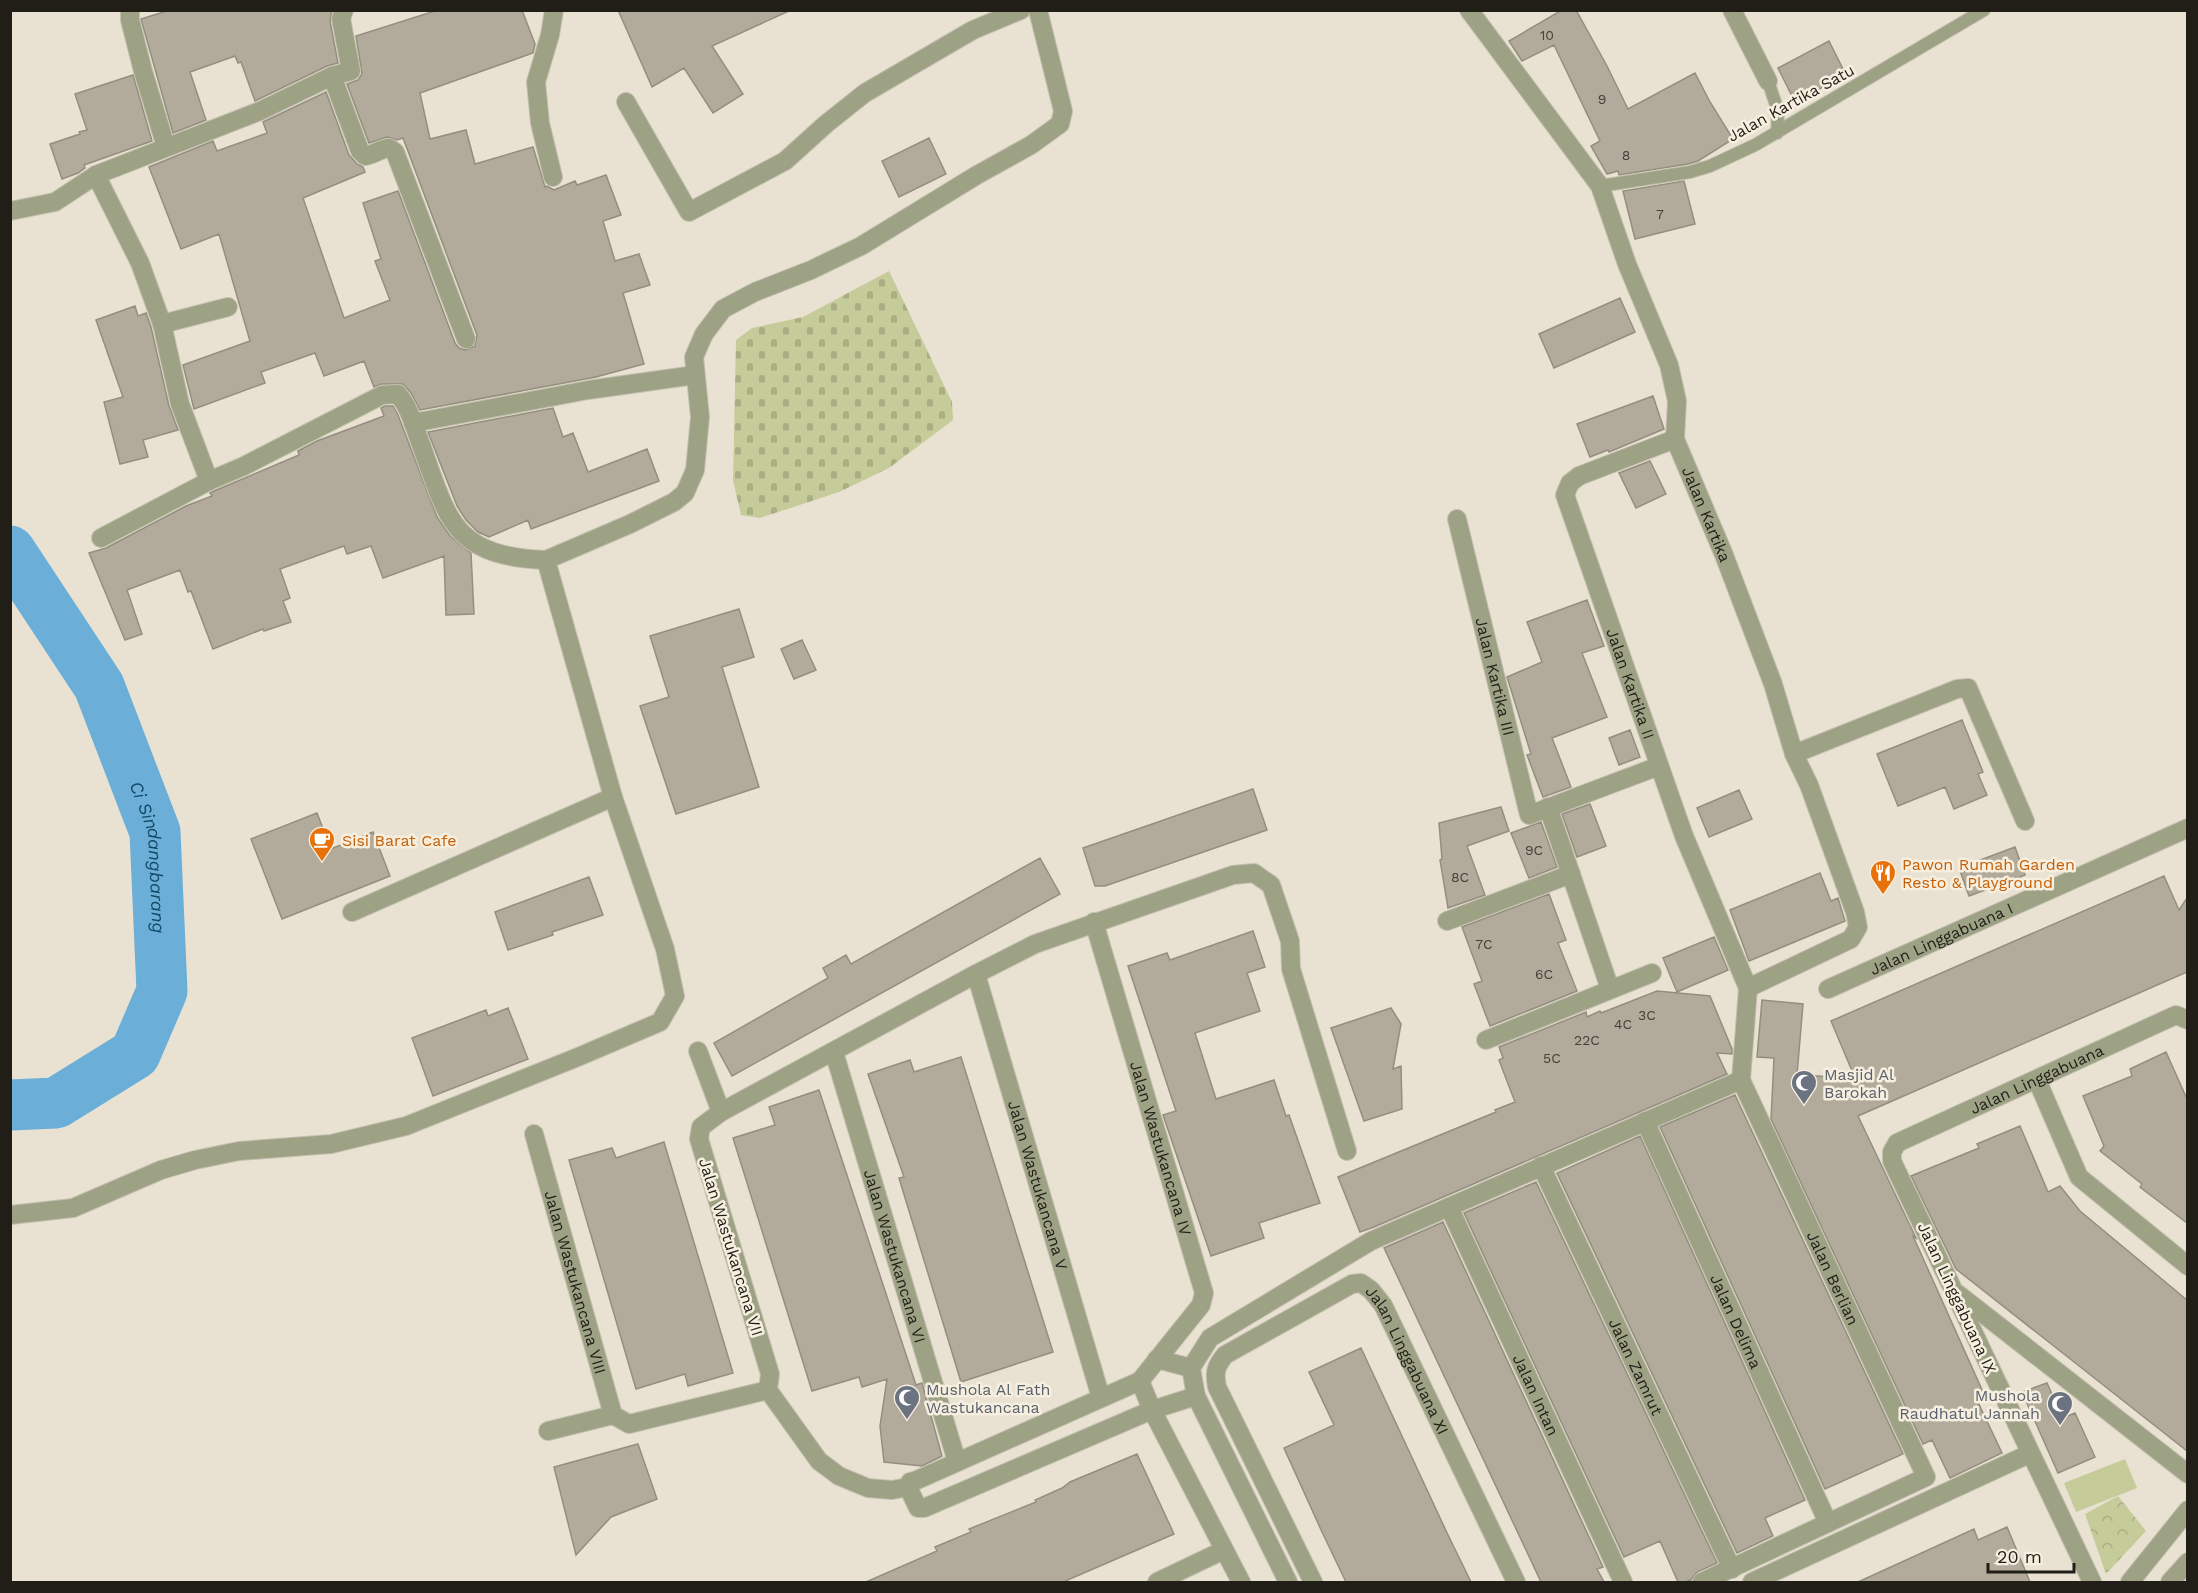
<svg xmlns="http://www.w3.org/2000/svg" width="2198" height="1593" font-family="'Work Sans',sans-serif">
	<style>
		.forest { fill: url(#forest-crowns) }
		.cemetery { fill: url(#cemetery-stones) }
		.garden { fill: #c5cb99 }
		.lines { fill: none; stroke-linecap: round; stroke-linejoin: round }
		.river { stroke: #6bafd8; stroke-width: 51 }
		.building { fill: #b2ab9c; stroke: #948e7f; stroke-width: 1.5 }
		.service-casing { stroke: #c5bfb1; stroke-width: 14 }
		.minor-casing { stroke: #c5bfb1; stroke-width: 20 }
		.service { stroke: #9da285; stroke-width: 12 }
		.minor { stroke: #9da285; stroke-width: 18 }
		.labels { text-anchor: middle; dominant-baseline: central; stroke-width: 5; stroke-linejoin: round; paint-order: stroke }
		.number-label { font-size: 14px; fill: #454139 }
		.street-label { font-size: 16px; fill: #211e18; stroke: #f6efdf }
		.food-label { font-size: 16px; fill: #c56008; stroke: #f6efdf; text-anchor: start }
		.worship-label { font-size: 16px; fill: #5b616d; stroke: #f6efdf; text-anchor: start }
		.water-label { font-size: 18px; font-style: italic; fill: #144a67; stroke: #f6efdf }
	</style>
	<defs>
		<pattern id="forest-crowns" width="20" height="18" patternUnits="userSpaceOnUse" patternTransform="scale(1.5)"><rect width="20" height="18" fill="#c5cb99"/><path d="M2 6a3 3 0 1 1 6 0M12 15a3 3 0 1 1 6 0" fill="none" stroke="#a9ae83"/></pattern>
		<pattern id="cemetery-stones" width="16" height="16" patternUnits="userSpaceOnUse" patternTransform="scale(1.5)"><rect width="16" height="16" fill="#c5cb99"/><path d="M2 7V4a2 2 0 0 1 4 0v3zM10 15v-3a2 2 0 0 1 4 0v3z" fill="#a9ae83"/></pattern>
	</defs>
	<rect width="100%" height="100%" fill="#e9e2d2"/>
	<path class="forest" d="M 2118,1496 L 2146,1531 L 2106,1574 L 2085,1514 Z"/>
	<path class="cemetery" d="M 889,271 L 952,402 L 953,420 L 889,468 L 839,492 L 760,518 L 741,515 L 733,480 L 736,340 L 752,328 L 803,317 Z"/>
	<path class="garden" d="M 2125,1459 L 2137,1488 L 2076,1512 L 2064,1483 Z"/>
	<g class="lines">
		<path class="river" id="s1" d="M 10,551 L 99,686 L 155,832 L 162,991 L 135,1054 L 56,1103 L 10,1105"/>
	</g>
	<path class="building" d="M 170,10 L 332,10 L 330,21 L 338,63 L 327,66 L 255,101 L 241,62 L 238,63 L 235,56 L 190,72 L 206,120 L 173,133 L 141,19 Z
		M 438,10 L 522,10 L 535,44 L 533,53 L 420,93 L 430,139 L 466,130 L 475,164 L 533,147 L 545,187 L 547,186 L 554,190 L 575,181 L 577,185 L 606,175 L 621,215 L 603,221 L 615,261 L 639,254 L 650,285 L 623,293 L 644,364 L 596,377 L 420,410 L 411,393 L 403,384 L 381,384 L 374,387 L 364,361 L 324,376 L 315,353 L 261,372 L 265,383 L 194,409 L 183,365 L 250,341 L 219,234 L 181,249 L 149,167 L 213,141 L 217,151 L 267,133 L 263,122 L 326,92 L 349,155 L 357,164 L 363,167 L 365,172 L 303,198 L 344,318 L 390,300 L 375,261 L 381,259 L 363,203 L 398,191 L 455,343 L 459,348 L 465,350 L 475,346 L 477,335 L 403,138 L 397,140 L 387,137 L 369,143 L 347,84 L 358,80 L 362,74 L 356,36 Z
		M 618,10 L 791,10 L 712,46 L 743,94 L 713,113 L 684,68 L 652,87 Z
		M 1562,10 L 1576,10 L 1607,66 L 1628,109 L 1695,73 L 1710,102 L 1733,139 L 1698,161 L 1688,164 L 1619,175 L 1618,171 L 1607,174 L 1591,146 L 1600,141 L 1554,45 L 1522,61 L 1509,41 Z
		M 1829,41 L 1846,75 L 1795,102 L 1778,68 Z
		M 133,75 L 152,141 L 84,165 L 85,168 L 78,173 L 62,179 L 50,144 L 80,134 L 79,132 L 87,130 L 75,94 Z
		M 929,138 L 946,174 L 899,197 L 882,161 Z
		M 1684,181 L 1695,224 L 1635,239 L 1623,191 Z
		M 1620,298 L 1635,332 L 1554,368 L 1539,334 Z
		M 135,306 L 138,316 L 146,313 L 151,327 L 169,406 L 178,430 L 143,440 L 148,457 L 120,464 L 104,402 L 123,397 L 96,320 Z
		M 1653,396 L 1664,429 L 1609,452 L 1608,450 L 1590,457 L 1577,424 Z
		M 385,406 L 393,406 L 398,415 L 437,517 L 450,536 L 471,553 L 474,614 L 446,615 L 444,556 L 383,578 L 371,546 L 347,554 L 344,546 L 280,569 L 290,598 L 283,601 L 291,622 L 264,631 L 263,629 L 213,649 L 191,591 L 188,592 L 180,570 L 127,590 L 142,634 L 125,640 L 89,553 L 106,548 L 186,506 L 212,496 L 210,493 L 214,491 L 299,455 L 298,451 L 317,441 L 384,416 L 381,408 Z
		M 553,408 L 563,437 L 573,433 L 588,472 L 647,449 L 659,481 L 531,529 L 528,520 L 489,537 L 478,532 L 466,520 L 457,506 L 428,432 Z
		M 1650,461 L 1666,494 L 1636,508 L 1619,473 Z
		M 1587,600 L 1604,646 L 1582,653 L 1607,717 L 1552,738 L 1571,787 L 1543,797 L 1527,755 L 1531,754 L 1507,677 L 1542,662 L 1527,622 Z
		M 739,609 L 754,657 L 722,667 L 759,787 L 676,814 L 640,706 L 669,697 L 650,636 Z
		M 802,640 L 816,670 L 794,679 L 781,649 Z
		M 1962,720 L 1983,772 L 1978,774 L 1987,795 L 1954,809 L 1945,787 L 1898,806 L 1877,754 Z
		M 1630,730 L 1640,757 L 1619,765 L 1609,738 Z
		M 1253,789 L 1267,830 L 1105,886 L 1095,886 L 1083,848 Z
		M 1739,790 L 1752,819 L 1709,837 L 1697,808 Z
		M 1590,804 L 1606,846 L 1577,857 L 1562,814 Z
		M 1501,807 L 1509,831 L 1467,846 L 1485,895 L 1448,908 L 1440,860 L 1442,859 L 1439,823 Z
		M 317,813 L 331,849 L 373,832 L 390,876 L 282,919 L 251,839 Z
		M 1541,822 L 1557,867 L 1529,878 L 1511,833 Z
		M 2015,847 L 2025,875 L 1969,896 L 1959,868 Z
		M 1040,858 L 1060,894 L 732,1076 L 714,1043 L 828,978 L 823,968 L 846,955 L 851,964 Z
		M 1820,873 L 1831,901 L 1838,898 L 1845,921 L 1749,961 L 1730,910 Z
		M 2164,876 L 2179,910 L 2187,898 L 2187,972 L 1858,1116 L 1916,1238 L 1913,1236 L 1983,1392 L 1975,1396 L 2002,1453 L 1950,1478 L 1932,1440 L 1923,1444 L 1771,1119 L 1774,1058 L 1757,1057 L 1762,1000 L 1803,1004 L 1797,1075 L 1855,1078 L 1831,1021 Z
		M 589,877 L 603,915 L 552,932 L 553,935 L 508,950 L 495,912 Z
		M 1549,894 L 1566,940 L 1558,943 L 1577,991 L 1490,1026 L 1474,984 L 1482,981 L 1462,927 Z
		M 1253,931 L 1265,967 L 1247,973 L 1260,1011 L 1195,1033 L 1216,1099 L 1274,1080 L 1286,1116 L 1289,1115 L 1320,1203 L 1259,1223 L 1264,1238 L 1211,1256 L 1163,1115 L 1176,1111 L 1128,966 L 1167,953 L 1170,960 Z
		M 1714,937 L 1728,970 L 1677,992 L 1663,958 Z
		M 1657,991 L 1710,996 L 1732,1049 L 1732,1054 L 1717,1053 L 1727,1074 L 1374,1227 L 1360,1232 L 1338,1177 L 1496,1112 L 1495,1110 L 1515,1102 L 1499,1060 L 1503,1058 L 1499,1047 L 1586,1012 L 1587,1017 L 1600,1011 L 1601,1013 Z
		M 508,1008 L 528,1059 L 433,1096 L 412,1038 L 486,1010 L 488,1016 Z
		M 1391,1008 L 1401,1024 L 1393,1069 L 1401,1066 L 1402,1109 L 1364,1121 L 1331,1028 Z
		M 2166,1052 L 2187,1099 L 2187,1223 L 2140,1187 L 2142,1184 L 2100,1151 L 2104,1146 L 2083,1096 L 2132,1076 L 2130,1069 Z
		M 961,1057 L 1053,1352 L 961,1382 L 899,1178 L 904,1177 L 868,1074 L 910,1060 L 914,1072 Z
		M 819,1090 L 916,1385 L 922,1383 L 942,1456 L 922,1466 L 884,1462 L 880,1426 L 887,1379 L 862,1387 L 859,1377 L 812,1391 L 733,1138 L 775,1125 L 769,1107 Z
		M 1735,1095 L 1903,1454 L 1825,1489 L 1660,1127 Z
		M 2020,1126 L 2048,1192 L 2060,1186 L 2080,1211 L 2187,1300 L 2187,1451 L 1956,1269 L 1911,1176 L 1979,1148 L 1977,1144 Z
		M 1640,1136 L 1805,1500 L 1765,1518 L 1773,1536 L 1737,1553 L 1557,1173 Z
		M 664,1142 L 733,1373 L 688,1386 L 685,1374 L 636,1389 L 569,1160 L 612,1148 L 616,1158 Z
		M 1536,1182 L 1717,1563 L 1697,1572 L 1691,1580 L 1685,1582 L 1678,1582 L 1660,1541 L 1624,1557 L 1464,1213 Z
		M 1443,1222 L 1603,1567 L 1597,1569 L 1604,1582 L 1541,1582 L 1384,1248 Z
		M 1361,1348 L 1448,1535 L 1471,1582 L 1346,1582 L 1322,1532 L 1284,1448 L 1334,1425 L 1309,1372 Z
		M 2047,1383 L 2063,1418 L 2075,1413 L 2095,1457 L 2058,1473 L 2022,1392 Z
		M 638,1444 L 657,1499 L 611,1517 L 576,1555 L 554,1467 Z
		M 1137,1454 L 1174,1534 L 1063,1582 L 866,1582 L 937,1551 L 935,1547 L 971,1532 L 969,1529 L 1036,1502 L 1035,1500 L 1062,1488 L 1070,1482 Z
		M 2007,1527 L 2030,1582 L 1858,1582 L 1974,1529 L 1978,1540 Z"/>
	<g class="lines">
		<defs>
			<path id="service" d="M 1768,81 L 1778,111 L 1777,133
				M 1600,186 L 1690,172 L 1710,166 L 1755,145 L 1984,10"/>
			<g id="minor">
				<path d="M 130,10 L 130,20 L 143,71 L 166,147"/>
				<path id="s2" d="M 1469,10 L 1600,186 L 1627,264 L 1669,365 L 1677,401 L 1675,439 L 1724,555 L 1773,684 L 1794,754 L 1809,785 L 1855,912 L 1858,927 L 1851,939 L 1748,988"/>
				<path d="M 1732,10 L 1768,81"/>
				<path d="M 332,76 L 360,151 L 365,156 C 373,155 380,149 389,148 L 395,152 L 466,339"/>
				<path d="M 626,102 L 689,212 L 785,161 L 826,124 L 865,93 L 973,30 L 1021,10"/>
				<path d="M 96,175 L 140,263 L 162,324 L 180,404 L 209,481 L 244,466 L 382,395 L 398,394 C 409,407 413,423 419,439 C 448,518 450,556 546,560"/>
				<path d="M 553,177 L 540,123 L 536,82 L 550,35 L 554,10"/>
				<path d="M 10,211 L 55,202 L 96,175 L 260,111 L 332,76 L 351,71 L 341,19 L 344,10"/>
				<path d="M 162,324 L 228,307"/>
				<path d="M 413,423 L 588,390 L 695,375"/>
				<path id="s3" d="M 1675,439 L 1579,476 L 1570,483 L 1565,495 L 1684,836 L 1748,988 L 1741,1080 L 1926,1477 L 1702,1582"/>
				<path id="s4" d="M 1457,519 L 1529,815 L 1659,766"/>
				<path d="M 101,538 L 209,481"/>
				<path d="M 1794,754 L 1957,689 L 1968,688 L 2025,821"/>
				<path d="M 1548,807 L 1610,989"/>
				<path d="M 352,912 L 613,797"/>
				<path d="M 1447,921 L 1571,874"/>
				<path id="s5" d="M 1094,922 L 1204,1293 L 1201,1305 L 1140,1381 L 917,1480 L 910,1482 L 908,1487 L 918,1508 L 924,1508 L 1152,1410 L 1196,1396"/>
				<path id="s6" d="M 976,974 L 1101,1398"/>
				<path id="s7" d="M 1828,989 L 2188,828"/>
				<path d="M 1486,1040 L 1652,973"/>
				<path d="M 698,1051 L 721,1112"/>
				<path id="s8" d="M 834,1052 L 957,1462"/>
				<path d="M 2037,1080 L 2079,1177 L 2188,1266"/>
				<path id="s9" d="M 1645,1121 L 1828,1523"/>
				<path id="s10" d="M 534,1134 L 613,1415 L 629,1424 L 768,1390"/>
				<path id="s11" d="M 1541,1166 L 1732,1569"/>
				<path id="s12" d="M 1449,1207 L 1623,1582"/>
				<path d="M 10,1215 L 73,1208 L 161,1170 L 195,1160 L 239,1151 L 331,1144 L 406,1126 L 578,1057 L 660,1022 L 675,996 L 665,949 L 613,797 L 546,560 L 630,524 L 674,502 L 685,493 L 695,470 L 700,417 L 694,357 L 704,334 L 723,309 L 755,292 L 811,270 L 861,246 L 977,175 L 1031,145 L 1060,124 L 1063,111 L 1038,10"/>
				<path d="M 1958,1294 L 2188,1474"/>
				<path d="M 1157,1359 L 1191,1368"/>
				<path d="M 1140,1381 L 1152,1410 L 1241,1582"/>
				<path d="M 768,1390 L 770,1374 L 699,1139 L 701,1127 L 721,1112 L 976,974 L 1035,944 L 1233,875 L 1254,873 L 1271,885 L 1290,941 L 1291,969 L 1347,1151"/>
				<path d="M 768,1390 L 819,1461 L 839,1476 L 868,1488 L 892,1490 L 908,1487"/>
				<path d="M 548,1431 L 613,1415"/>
				<path d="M 1157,1582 L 1224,1550"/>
				<path d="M 1288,1582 L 1196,1396 L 1191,1368 L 1210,1338 L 1371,1241 L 1741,1080"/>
				<path id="s13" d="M 1313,1582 L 1217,1387 C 1214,1372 1216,1366 1225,1355 L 1352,1284 L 1361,1283 L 1371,1290 L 1383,1305 L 1516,1582"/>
				<path d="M 1752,1582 L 2029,1454"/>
				<path id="s14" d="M 2092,1582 L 1892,1161 L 1892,1152 L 1897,1143 L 2176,1015 L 2188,1020"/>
				<path d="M 2130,1582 L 2188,1510"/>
				<path d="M 2170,1582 L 2188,1562"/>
			</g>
		</defs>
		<use href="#service" class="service-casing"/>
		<use href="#minor" class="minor-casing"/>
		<use href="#service" class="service"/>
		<use href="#minor" class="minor"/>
	</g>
	<defs>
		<symbol id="cafe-pin" viewBox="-11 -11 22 30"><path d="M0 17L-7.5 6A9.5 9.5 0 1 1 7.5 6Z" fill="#e8710a" stroke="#f6efdf"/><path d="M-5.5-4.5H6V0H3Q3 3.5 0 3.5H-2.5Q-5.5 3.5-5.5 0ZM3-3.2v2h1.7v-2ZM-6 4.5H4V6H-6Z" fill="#fff"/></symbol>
		<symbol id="restaurant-pin" viewBox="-11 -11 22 30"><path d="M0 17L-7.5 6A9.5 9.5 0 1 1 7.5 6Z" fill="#e8710a" stroke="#f6efdf"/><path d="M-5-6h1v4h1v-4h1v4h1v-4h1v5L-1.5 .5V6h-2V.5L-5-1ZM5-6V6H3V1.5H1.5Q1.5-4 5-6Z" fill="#fff"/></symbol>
		<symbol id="mosque-pin" viewBox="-11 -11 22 30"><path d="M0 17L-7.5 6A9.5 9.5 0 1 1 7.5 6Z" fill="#6b7280" stroke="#f6efdf"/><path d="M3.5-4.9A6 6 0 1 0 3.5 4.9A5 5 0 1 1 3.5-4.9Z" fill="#fff"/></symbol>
	</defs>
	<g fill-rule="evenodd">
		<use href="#cafe-pin" x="307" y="825" width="30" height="40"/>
		<use href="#restaurant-pin" x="1868" y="858" width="30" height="40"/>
		<use href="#mosque-pin" x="1789" y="1068" width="30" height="40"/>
		<use href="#mosque-pin" x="892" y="1383" width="30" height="40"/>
		<use href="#mosque-pin" x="2045" y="1389" width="30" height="40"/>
	</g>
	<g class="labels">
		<g class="number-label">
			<text x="1547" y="35">10</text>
			<text x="1602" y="99">9</text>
			<text x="1626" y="155">8</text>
			<text x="1660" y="214">7</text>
			<text x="1534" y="850">9C</text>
			<text x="1460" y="877">8C</text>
			<text x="1484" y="944">7C</text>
			<text x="1544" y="974">6C</text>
			<text x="1647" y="1015">3C</text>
			<text x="1623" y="1024">4C</text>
			<text x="1587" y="1040">22C</text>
			<text x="1552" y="1058">5C</text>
		</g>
		<g class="street-label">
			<text transform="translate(1791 103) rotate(-29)">Jalan Kartika Satu</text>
			<text stroke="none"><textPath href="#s2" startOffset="568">Jalan Kartika</textPath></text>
			<text stroke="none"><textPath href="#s4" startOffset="162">Jalan Kartika III</textPath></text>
			<text stroke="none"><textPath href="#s3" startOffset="327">Jalan Kartika II</textPath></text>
			<text stroke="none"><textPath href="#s7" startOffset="124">Jalan Linggabuana I</textPath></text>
			<text stroke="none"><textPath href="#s14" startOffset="639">Jalan Linggabuana</textPath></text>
			<text stroke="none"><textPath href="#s5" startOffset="236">Jalan Wastukancana IV</textPath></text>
			<text stroke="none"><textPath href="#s6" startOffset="220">Jalan Wastukancana V</textPath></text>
			<text transform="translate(731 1247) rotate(73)">Jalan Wastukancana VII</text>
			<text stroke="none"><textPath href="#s8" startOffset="213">Jalan Wastukancana VI</textPath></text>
			<text stroke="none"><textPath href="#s3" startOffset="964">Jalan Berlian</textPath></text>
			<text stroke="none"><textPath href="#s10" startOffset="154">Jalan Wastukancana VIII</textPath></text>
			<text transform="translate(1957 1298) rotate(65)">Jalan Linggabuana IX</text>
			<text stroke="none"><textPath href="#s9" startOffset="220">Jalan Delima</textPath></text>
			<text stroke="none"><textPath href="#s13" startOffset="498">Jalan Linggabuana XI</textPath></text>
			<text stroke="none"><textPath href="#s11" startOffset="222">Jalan Zamrut</textPath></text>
			<text stroke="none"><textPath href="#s12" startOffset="207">Jalan Intan</textPath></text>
		</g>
		<g class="food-label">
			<text x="342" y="840">Sisi Barat Cafe</text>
			<text x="1902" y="864">Pawon Rumah Garden<tspan x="1902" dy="18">Resto &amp; Playground</tspan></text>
		</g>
		<g class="worship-label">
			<text x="1824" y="1074">Masjid Al<tspan x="1824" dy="18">Barokah</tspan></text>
			<text x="926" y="1389">Mushola Al Fath<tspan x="926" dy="18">Wastukancana</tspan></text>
			<text x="2040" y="1395" text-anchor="end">Mushola<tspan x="2040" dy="18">Raudhatul Jannah</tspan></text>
		</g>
		<g class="water-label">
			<text stroke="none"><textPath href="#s1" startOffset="342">Ci Sindangbarang</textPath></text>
		</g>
	</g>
	<rect width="2198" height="1593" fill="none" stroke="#211e18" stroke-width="24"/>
	<path d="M1988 1563v9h86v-9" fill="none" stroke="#211e18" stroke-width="3"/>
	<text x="1997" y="1563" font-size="18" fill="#211e18" stroke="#f6efdf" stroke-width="4.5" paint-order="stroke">20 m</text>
</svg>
